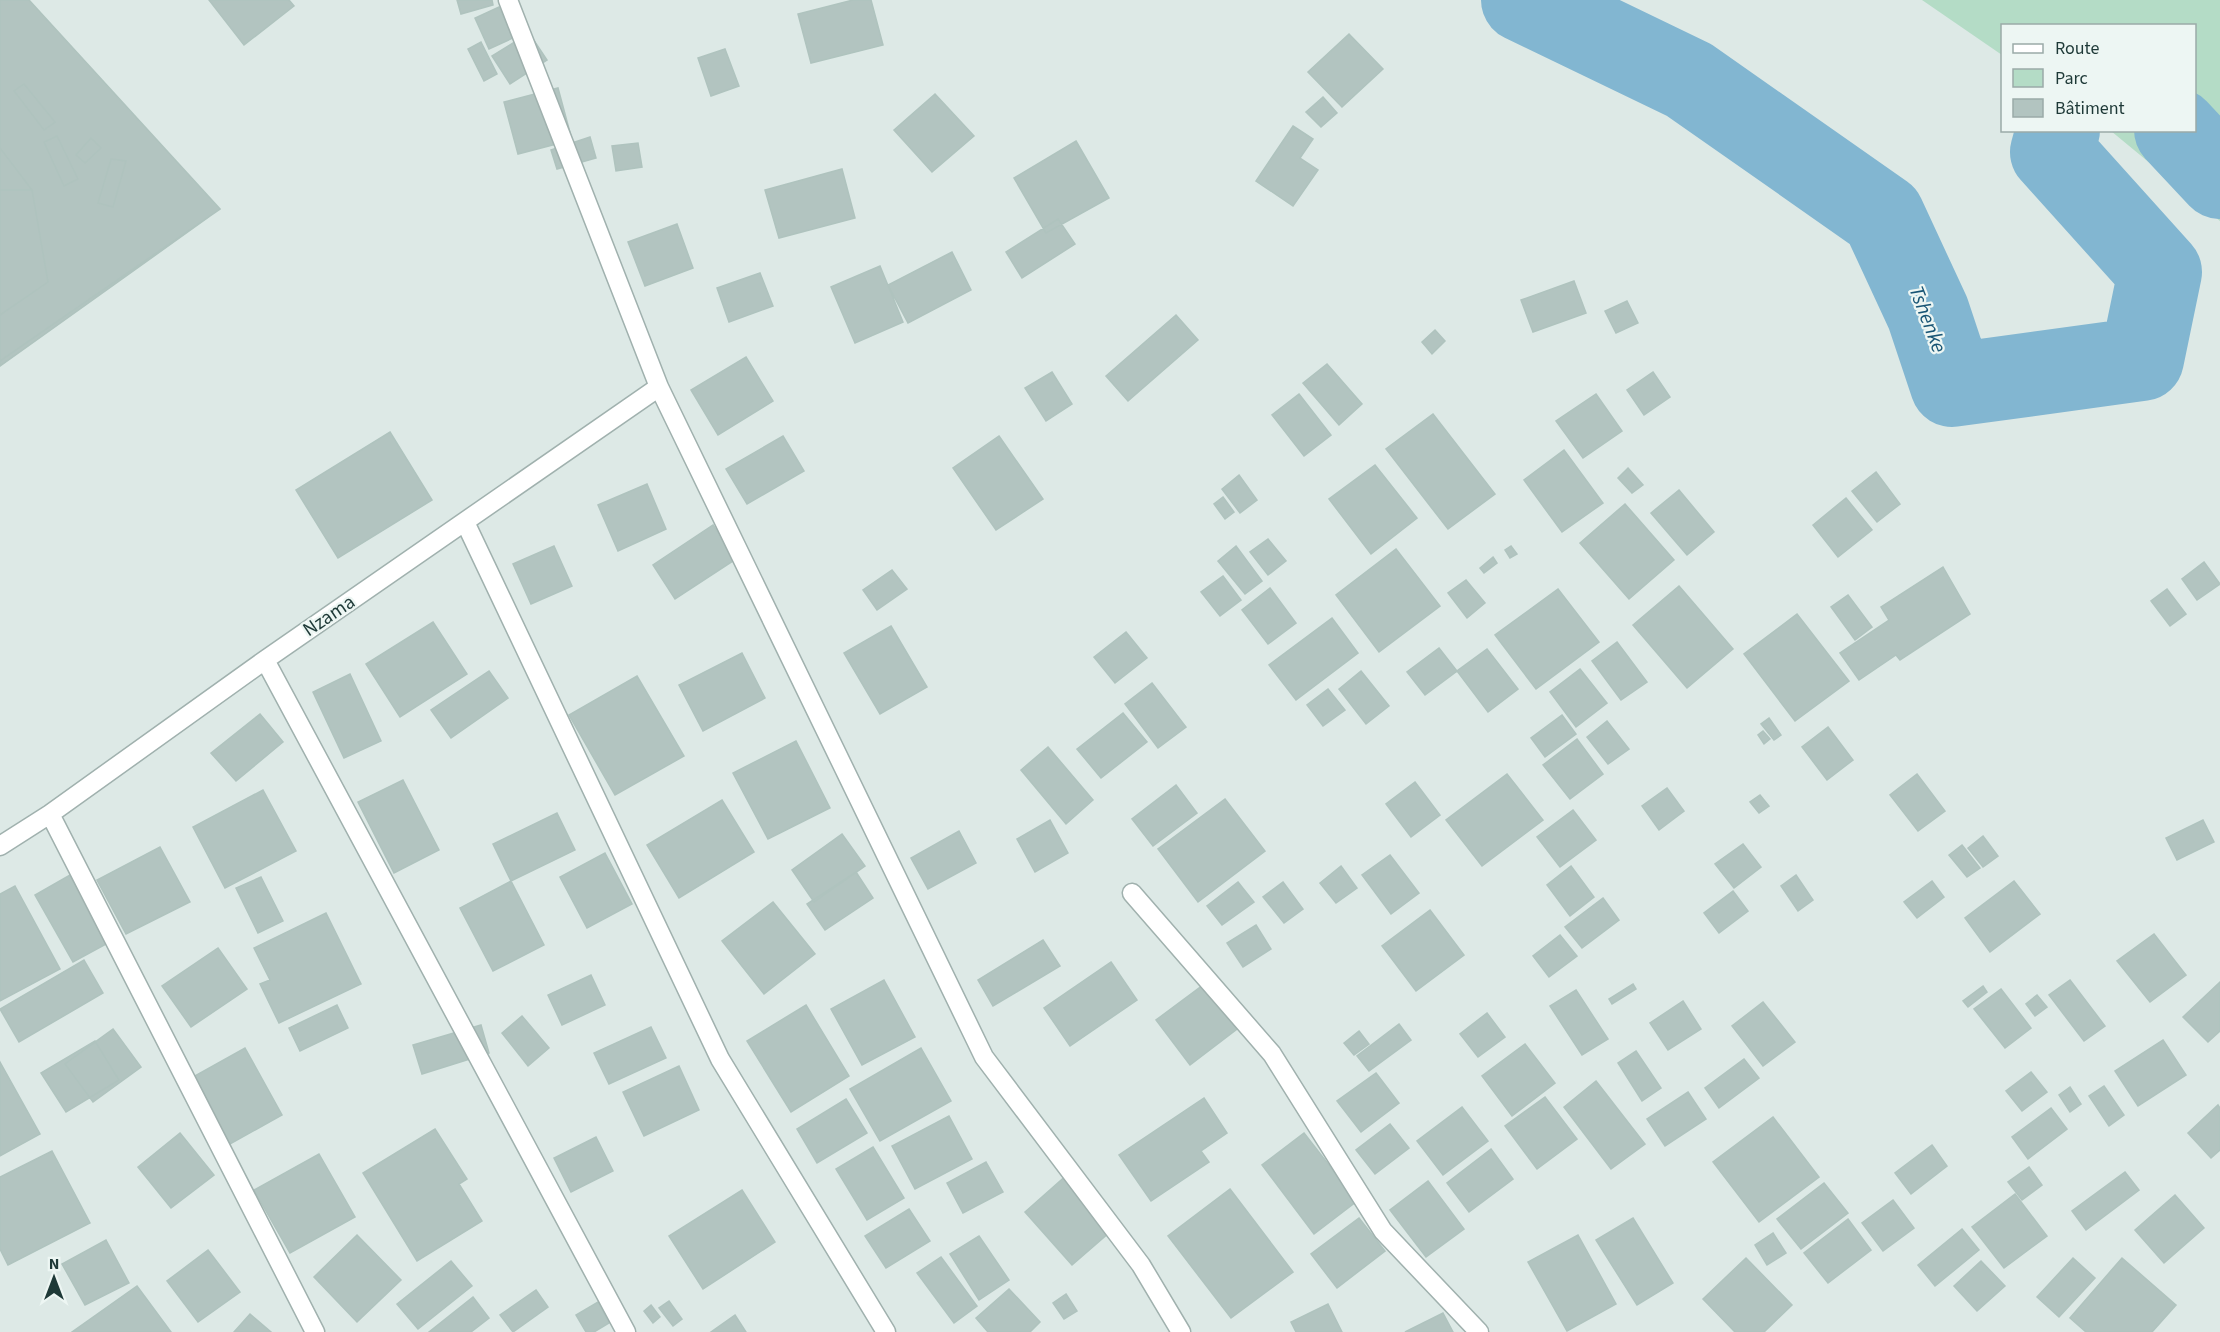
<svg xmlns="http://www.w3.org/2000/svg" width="2220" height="1332" font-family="'Source Sans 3',sans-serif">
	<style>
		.green { fill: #b4dcc6 }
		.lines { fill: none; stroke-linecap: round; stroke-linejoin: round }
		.river { stroke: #82b6d1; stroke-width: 84 }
		.building { fill: #b2c4c0; stroke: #afc3be; stroke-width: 1.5 }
		.street-casing { stroke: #a0b1ae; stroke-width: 21 }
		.street { stroke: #fff; stroke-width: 18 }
		.labels { text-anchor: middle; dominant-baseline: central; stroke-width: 4.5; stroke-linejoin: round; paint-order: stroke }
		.street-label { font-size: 20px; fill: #1e3937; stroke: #edf6f3 }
		.water-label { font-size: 21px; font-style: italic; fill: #185575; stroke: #edf6f3 }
	</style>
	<rect width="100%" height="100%" fill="#dde9e6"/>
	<path class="green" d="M 1922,0 L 2220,0 L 2220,221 L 2111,131 L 2194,130 L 2194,26 L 2002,26 L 2002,55 Z"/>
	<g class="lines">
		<path class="river" d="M 1523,0 L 1689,80 L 1883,216 L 1928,313 L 1952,385 L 2142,359 L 2160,272 L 2052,152 L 2058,130
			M 2176,130 L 2220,177"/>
	</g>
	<path class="building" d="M 0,0 L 29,0 L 220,209 L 0,361 Z
		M 0,0 L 29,0 L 220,209 L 0,366 Z
		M 209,0 L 289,0 L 294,6 L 244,45 Z
		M 457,0 L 492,0 L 493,5 L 461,14 Z
		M 853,0 L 871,0 L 883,45 L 811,63 L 798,14 Z
		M 499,7 L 513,38 L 489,49 L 475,18 Z
		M 529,33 L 547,60 L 510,84 L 492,56 Z
		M 1349,34 L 1383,69 L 1342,107 L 1308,72 Z
		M 481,42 L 497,74 L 484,81 L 468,49 Z
		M 725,49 L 739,86 L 711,96 L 698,58 Z
		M 24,84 L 55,122 L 44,130 L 14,91 Z
		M 558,88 L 572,140 L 518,154 L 504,102 Z
		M 935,94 L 974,136 L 932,172 L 894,130 Z
		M 1323,97 L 1337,113 L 1321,127 L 1306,112 Z
		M 1293,126 L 1313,139 L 1300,158 L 1318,170 L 1293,206 L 1256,181 Z
		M 57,136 L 78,179 L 64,186 L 44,142 Z
		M 590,137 L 596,158 L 557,169 L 551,150 Z
		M 91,138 L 101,148 L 85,163 L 76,155 Z
		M 1076,141 L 1109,198 L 1046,233 L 1014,178 Z
		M 638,143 L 642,167 L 616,171 L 612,146 Z
		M 0,148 L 32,190 L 48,282 L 0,315 Z
		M 0,148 L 32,190 L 0,190 Z
		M 111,159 L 126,161 L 113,207 L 98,203 Z
		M 842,169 L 855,218 L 779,238 L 765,190 Z
		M 1058,219 L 1075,244 L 1022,278 L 1006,252 Z
		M 677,224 L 693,268 L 645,286 L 628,242 Z
		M 952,252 L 971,290 L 908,323 L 888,285 Z
		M 880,266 L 903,322 L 855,343 L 831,287 Z
		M 760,273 L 773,306 L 729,322 L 717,288 Z
		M 1574,281 L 1586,313 L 1533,332 L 1521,300 Z
		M 1627,301 L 1638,323 L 1616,333 L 1605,311 Z
		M 1176,315 L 1198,340 L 1128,401 L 1106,376 Z
		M 1435,330 L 1445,341 L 1432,354 L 1422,342 Z
		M 746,357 L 773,401 L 718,435 L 691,390 Z
		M 1327,364 L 1362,404 L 1339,425 L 1303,383 Z
		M 1052,372 L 1072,404 L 1046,421 L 1025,388 Z
		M 1653,372 L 1670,397 L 1644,415 L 1627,390 Z
		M 1299,394 L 1331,435 L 1304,456 L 1272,415 Z
		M 1596,394 L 1622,431 L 1583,458 L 1556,421 Z
		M 1433,414 L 1495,494 L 1448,529 L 1386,449 Z
		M 390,432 L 432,500 L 338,558 L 296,490 Z
		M 783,436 L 804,471 L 747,504 L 726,469 Z
		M 999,436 L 1043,499 L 996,530 L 953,468 Z
		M 1564,450 L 1603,503 L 1562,532 L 1524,480 Z
		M 1375,465 L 1417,518 L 1371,554 L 1329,499 Z
		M 1628,468 L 1643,485 L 1632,493 L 1618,478 Z
		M 1876,472 L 1900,504 L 1877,522 L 1852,491 Z
		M 1239,475 L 1257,500 L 1240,513 L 1222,489 Z
		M 647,484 L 666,529 L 618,551 L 598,505 Z
		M 1679,490 L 1714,532 L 1687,555 L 1651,513 Z
		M 1223,497 L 1234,512 L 1225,519 L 1214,504 Z
		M 1846,498 L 1872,530 L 1838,557 L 1813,525 Z
		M 1625,504 L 1674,560 L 1629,599 L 1580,543 Z
		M 713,525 L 736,559 L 675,599 L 653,565 Z
		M 1268,539 L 1286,561 L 1268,575 L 1250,552 Z
		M 554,546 L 572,586 L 531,604 L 513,564 Z
		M 1236,546 L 1262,581 L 1245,594 L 1218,561 Z
		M 1511,546 L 1517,554 L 1510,558 L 1505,550 Z
		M 1396,549 L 1440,606 L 1379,652 L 1336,595 Z
		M 1493,557 L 1497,563 L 1484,573 L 1480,568 Z
		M 2204,562 L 2220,584 L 2197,600 L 2182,579 Z
		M 1943,567 L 1970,614 L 1900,660 L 1896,655 L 1859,680 L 1840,653 L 1889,620 L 1881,607 Z
		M 892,570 L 907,589 L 877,610 L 863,590 Z
		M 1223,576 L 1241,600 L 1220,616 L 1201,592 Z
		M 1466,580 L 1485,603 L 1467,618 L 1448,593 Z
		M 1679,586 L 1733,649 L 1687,688 L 1633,625 Z
		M 1270,588 L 1296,623 L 1268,644 L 1242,610 Z
		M 1558,589 L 1599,642 L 1536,689 L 1495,635 Z
		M 2167,589 L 2186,614 L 2170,626 L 2151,601 Z
		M 1848,595 L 1872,627 L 1855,640 L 1831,607 Z
		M 1797,614 L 1849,681 L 1795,721 L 1744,654 Z
		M 1332,618 L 1358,653 L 1296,700 L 1269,665 Z
		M 433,622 L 467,674 L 400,717 L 366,664 Z
		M 891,626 L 927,687 L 880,714 L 844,653 Z
		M 1126,632 L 1147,658 L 1115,683 L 1094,657 Z
		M 1617,642 L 1647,682 L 1621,700 L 1592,661 Z
		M 1439,648 L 1457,671 L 1425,695 L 1407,672 Z
		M 1487,649 L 1518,689 L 1488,712 L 1457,671 Z
		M 742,653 L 765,698 L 703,731 L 679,685 Z
		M 1580,669 L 1607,703 L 1576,727 L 1550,692 Z
		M 489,671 L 508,698 L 451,738 L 431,710 Z
		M 1361,671 L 1389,706 L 1366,724 L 1339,689 Z
		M 350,674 L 381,741 L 344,758 L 313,692 Z
		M 637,676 L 684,756 L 615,795 L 569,715 Z
		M 1152,683 L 1186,727 L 1158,748 L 1125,704 Z
		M 1328,689 L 1345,710 L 1323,726 L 1307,705 Z
		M 1123,713 L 1147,742 L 1101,778 L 1077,749 Z
		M 260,714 L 283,742 L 236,781 L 211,753 Z
		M 1562,715 L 1576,734 L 1545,757 L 1531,738 Z
		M 1769,718 L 1781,735 L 1774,740 L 1761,724 Z
		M 1607,721 L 1629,749 L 1608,764 L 1587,737 Z
		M 1828,727 L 1853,760 L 1827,780 L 1802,747 Z
		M 1763,731 L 1770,739 L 1764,744 L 1758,735 Z
		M 1577,739 L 1603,774 L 1570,799 L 1543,765 Z
		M 796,741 L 830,808 L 768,839 L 733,773 Z
		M 1048,747 L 1093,800 L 1066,824 L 1021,770 Z
		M 1507,774 L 1543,820 L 1482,866 L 1446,820 Z
		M 1917,774 L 1945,811 L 1918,831 L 1890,795 Z
		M 403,780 L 439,850 L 394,873 L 358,802 Z
		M 1415,782 L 1440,815 L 1411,837 L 1386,804 Z
		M 1176,785 L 1197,813 L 1153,846 L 1132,819 Z
		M 1667,788 L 1684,811 L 1659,830 L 1642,806 Z
		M 263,790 L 296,851 L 225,888 L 193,827 Z
		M 1760,795 L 1769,806 L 1759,813 L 1750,802 Z
		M 1225,799 L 1265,851 L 1198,902 L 1158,849 Z
		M 722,800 L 754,852 L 679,898 L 647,845 Z
		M 1573,810 L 1596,840 L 1560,867 L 1537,837 Z
		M 557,813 L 575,850 L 511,881 L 493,844 Z
		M 1050,820 L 1068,853 L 1035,872 L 1017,839 Z
		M 2203,820 L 2214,842 L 2177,860 L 2166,838 Z
		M 959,831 L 976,863 L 928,889 L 911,858 Z
		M 842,834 L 865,866 L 814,902 L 792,870 Z
		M 1983,836 L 1998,856 L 1983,867 L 1968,848 Z
		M 1743,844 L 1761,867 L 1734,888 L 1715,864 Z
		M 1962,845 L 1980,868 L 1967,877 L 1949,855 Z
		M 160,847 L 190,902 L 126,934 L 97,880 Z
		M 605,853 L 632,904 L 587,928 L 560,877 Z
		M 1390,855 L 1419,893 L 1391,914 L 1362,875 Z
		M 1341,866 L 1357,888 L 1336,903 L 1320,883 Z
		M 1571,866 L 1594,897 L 1570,916 L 1547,885 Z
		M 856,872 L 873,898 L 825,930 L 807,904 Z
		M 70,875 L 108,943 L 73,962 L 35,895 Z
		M 1796,875 L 1813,900 L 1798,911 L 1781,886 Z
		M 261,877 L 283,921 L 258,933 L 236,888 Z
		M 511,881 L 544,945 L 493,971 L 460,908 Z
		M 1932,881 L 1944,897 L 1917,918 L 1904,902 Z
		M 2014,881 L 2040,914 L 1990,952 L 1965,918 Z
		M 1238,882 L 1254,902 L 1222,925 L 1207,906 Z
		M 1283,882 L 1303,909 L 1284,923 L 1263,897 Z
		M 15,886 L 60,969 L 0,1001 L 0,894 Z
		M 1733,891 L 1748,911 L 1719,933 L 1704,913 Z
		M 1603,898 L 1619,920 L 1582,948 L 1565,927 Z
		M 773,902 L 815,954 L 764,994 L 722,941 Z
		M 1430,910 L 1464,955 L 1416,991 L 1382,946 Z
		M 326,913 L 361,984 L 279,1023 L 260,984 L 270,980 L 254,948 Z
		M 1256,925 L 1271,949 L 1243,967 L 1227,943 Z
		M 2154,934 L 2186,975 L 2150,1002 L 2117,961 Z
		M 1560,935 L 1577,956 L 1549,977 L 1533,956 Z
		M 1043,940 L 1060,966 L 993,1006 L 978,980 Z
		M 218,948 L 247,989 L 191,1027 L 162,986 Z
		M 84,960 L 103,993 L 19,1042 L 0,1009 Z
		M 1111,962 L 1137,1000 L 1070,1046 L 1044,1008 Z
		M 591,975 L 605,1005 L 562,1025 L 548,995 Z
		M 884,980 L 915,1037 L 862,1065 L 831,1009 Z
		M 2070,980 L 2105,1026 L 2084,1041 L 2049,995 Z
		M 2220,982 L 2220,1031 L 2208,1042 L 2183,1017 Z
		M 1633,984 L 1636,989 L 1612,1004 L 1609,999 Z
		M 1203,985 L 1237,1029 L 1190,1065 L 1156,1020 Z
		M 1983,986 L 1987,992 L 1968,1007 L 1963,1001 Z
		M 2001,989 L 2031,1028 L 2005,1048 L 1974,1009 Z
		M 1576,990 L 1608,1039 L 1582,1055 L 1550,1006 Z
		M 2037,995 L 2047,1007 L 2035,1016 L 2026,1004 Z
		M 1683,1001 L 1701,1029 L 1668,1050 L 1650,1023 Z
		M 1763,1002 L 1795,1042 L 1763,1066 L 1732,1026 Z
		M 337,1005 L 348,1028 L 300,1051 L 289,1028 Z
		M 806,1005 L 849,1076 L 791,1112 L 747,1041 Z
		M 1487,1013 L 1505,1037 L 1478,1057 L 1460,1034 Z
		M 522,1016 L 549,1048 L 528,1066 L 502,1033 Z
		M 1399,1024 L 1411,1040 L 1369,1071 L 1357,1056 Z
		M 481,1025 L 489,1053 L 422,1074 L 413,1045 Z
		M 651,1027 L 666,1058 L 609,1084 L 594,1053 Z
		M 113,1029 L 141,1067 L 93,1102 L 65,1064 Z
		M 1359,1031 L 1369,1044 L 1354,1055 L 1344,1043 Z
		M 2163,1040 L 2186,1075 L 2138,1106 L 2115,1071 Z
		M 95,1041 L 119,1080 L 66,1112 L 41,1073 Z
		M 1525,1044 L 1555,1083 L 1512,1116 L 1482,1076 Z
		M 245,1048 L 282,1115 L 221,1149 L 184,1082 Z
		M 921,1048 L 951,1101 L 880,1141 L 850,1089 Z
		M 1636,1051 L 1661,1088 L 1642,1101 L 1618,1063 Z
		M 1744,1059 L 1759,1078 L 1719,1108 L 1705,1088 Z
		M 0,1062 L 40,1134 L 0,1156 Z
		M 679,1066 L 699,1110 L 644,1136 L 623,1092 Z
		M 2031,1072 L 2047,1092 L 2022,1111 L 2006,1091 Z
		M 1376,1073 L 1399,1103 L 1361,1132 L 1337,1101 Z
		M 1596,1081 L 1645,1144 L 1611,1169 L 1564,1107 Z
		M 2104,1086 L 2124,1115 L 2109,1126 L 2089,1096 Z
		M 2070,1087 L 2081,1104 L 2070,1112 L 2059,1095 Z
		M 1688,1092 L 1706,1119 L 1665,1146 L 1647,1119 Z
		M 1545,1097 L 1577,1139 L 1537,1169 L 1505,1126 Z
		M 1204,1098 L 1227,1133 L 1201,1151 L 1209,1162 L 1151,1201 L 1119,1155 Z
		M 846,1099 L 867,1133 L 817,1163 L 797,1129 Z
		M 2218,1105 L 2220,1108 L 2220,1150 L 2211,1158 L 2188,1133 Z
		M 1462,1107 L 1488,1141 L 1443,1175 L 1417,1141 Z
		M 2051,1108 L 2067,1129 L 2028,1159 L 2012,1137 Z
		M 949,1116 L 972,1159 L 915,1189 L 892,1146 Z
		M 1773,1117 L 1819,1177 L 1759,1222 L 1713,1162 Z
		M 1390,1124 L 1409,1148 L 1375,1174 L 1356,1150 Z
		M 435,1129 L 467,1179 L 459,1184 L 482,1221 L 417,1261 L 363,1173 Z
		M 180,1133 L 214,1175 L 171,1208 L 138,1167 Z
		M 1304,1133 L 1357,1201 L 1314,1234 L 1262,1165 Z
		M 596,1137 L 613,1171 L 571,1192 L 554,1158 Z
		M 1932,1145 L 1947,1166 L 1911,1194 L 1895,1173 Z
		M 873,1147 L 904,1198 L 867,1220 L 836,1169 Z
		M 1491,1149 L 1513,1179 L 1469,1212 L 1447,1183 Z
		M 52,1151 L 90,1223 L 8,1265 L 0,1249 L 0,1177 Z
		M 319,1154 L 355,1217 L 290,1253 L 254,1190 Z
		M 986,1162 L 1003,1192 L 963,1213 L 947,1183 Z
		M 2029,1167 L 2042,1185 L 2022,1200 L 2008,1182 Z
		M 2125,1172 L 2139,1190 L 2086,1230 L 2072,1211 Z
		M 1069,1173 L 1117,1226 L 1072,1265 L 1025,1212 Z
		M 1428,1181 L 1464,1229 L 1426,1257 L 1390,1210 Z
		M 1824,1183 L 1848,1213 L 1801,1249 L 1777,1219 Z
		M 1230,1189 L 1293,1272 L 1231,1318 L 1168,1236 Z
		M 742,1190 L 775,1242 L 703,1289 L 669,1236 Z
		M 2015,1194 L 2047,1236 L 2004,1268 L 1972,1227 Z
		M 2175,1195 L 2204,1228 L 2164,1263 L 2135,1230 Z
		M 1893,1200 L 1914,1228 L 1883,1251 L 1862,1223 Z
		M 909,1209 L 930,1241 L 886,1268 L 865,1236 Z
		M 1359,1218 L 1385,1251 L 1337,1288 L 1311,1254 Z
		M 1633,1218 L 1673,1283 L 1637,1305 L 1596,1240 Z
		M 1848,1219 L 1871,1250 L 1828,1283 L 1804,1253 Z
		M 1962,1229 L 1979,1250 L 1935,1286 L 1918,1265 Z
		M 1773,1233 L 1786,1253 L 1767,1265 L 1755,1245 Z
		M 357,1235 L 401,1280 L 357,1322 L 314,1277 Z
		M 1578,1235 L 1616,1304 L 1567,1331 L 1528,1262 Z
		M 979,1236 L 1009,1280 L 979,1300 L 950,1254 Z
		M 106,1240 L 129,1283 L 85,1305 L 62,1264 Z
		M 208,1250 L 240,1292 L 198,1322 L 167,1281 Z
		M 941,1257 L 977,1306 L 954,1323 L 917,1273 Z
		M 1746,1258 L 1792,1305 L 1764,1332 L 1735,1332 L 1703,1299 Z
		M 2073,1258 L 2095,1278 L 2059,1317 L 2037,1297 Z
		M 2122,1258 L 2176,1305 L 2152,1332 L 2086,1332 L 2070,1318 Z
		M 451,1261 L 472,1286 L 418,1329 L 397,1304 Z
		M 1981,1261 L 2005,1286 L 1977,1311 L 1954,1286 Z
		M 137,1286 L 171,1332 L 72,1332 Z
		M 1009,1289 L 1040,1322 L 1030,1332 L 988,1332 L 976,1318 Z
		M 536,1290 L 548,1307 L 513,1332 L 500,1315 Z
		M 1066,1294 L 1077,1311 L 1064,1319 L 1053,1303 Z
		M 473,1297 L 489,1318 L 471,1332 L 429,1332 Z
		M 669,1301 L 682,1319 L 673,1326 L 659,1308 Z
		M 598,1302 L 609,1323 L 594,1332 L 586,1332 L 576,1315 Z
		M 1328,1304 L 1342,1332 L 1296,1332 L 1291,1322 Z
		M 651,1305 L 660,1317 L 653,1323 L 644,1311 Z
		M 1443,1313 L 1453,1332 L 1405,1332 Z
		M 250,1314 L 271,1332 L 234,1332 Z
		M 735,1315 L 746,1332 L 711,1332 Z"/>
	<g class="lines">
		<defs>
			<path id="street" d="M 508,0 L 659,387 L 984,1057 L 1141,1265 L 1181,1332
				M 465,522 L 720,1059 L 886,1332
				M 265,660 L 626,1332
				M 50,814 L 315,1332
				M 0,846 L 50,814 L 265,660 L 659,387
				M 1132,893 L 1272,1054 L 1383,1231 L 1479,1332"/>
		</defs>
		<use href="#street" class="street-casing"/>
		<use href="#street" class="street"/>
	</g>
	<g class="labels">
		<g class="street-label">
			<text transform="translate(329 616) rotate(-34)">Nzama</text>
		</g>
		<g class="water-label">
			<text transform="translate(1928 319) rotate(69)">Tshenke</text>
		</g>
	</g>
	<rect x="2001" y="24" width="195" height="108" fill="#edf6f3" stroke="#9aaaa8" stroke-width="1.5"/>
	<rect x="2013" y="44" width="30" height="9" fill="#ffffff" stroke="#9aaaa8" stroke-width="1.5"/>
	<text x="2055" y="54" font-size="18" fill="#1e3937">Route</text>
	<rect x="2013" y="69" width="30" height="18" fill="#b4dcc6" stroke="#9aaaa8" stroke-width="1.5"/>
	<text x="2055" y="84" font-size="18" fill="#1e3937">Parc</text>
	<rect x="2013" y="99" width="30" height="18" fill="#b2c4c0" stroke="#9aaaa8" stroke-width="1.5"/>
	<text x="2055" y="114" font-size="18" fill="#1e3937">Bâtiment</text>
	<g transform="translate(54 1278)" stroke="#edf6f3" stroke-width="4.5" paint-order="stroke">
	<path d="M0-4.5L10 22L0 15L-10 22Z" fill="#1e3937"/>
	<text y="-9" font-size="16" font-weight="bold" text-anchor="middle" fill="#1e3937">N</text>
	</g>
</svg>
